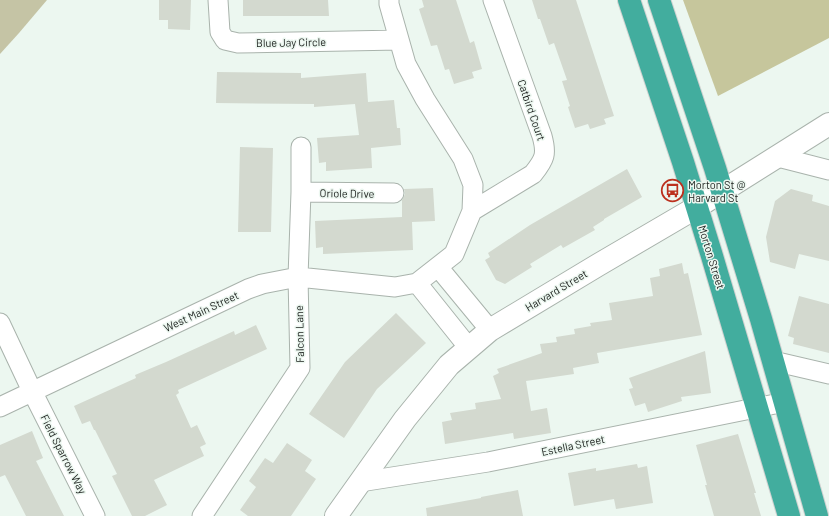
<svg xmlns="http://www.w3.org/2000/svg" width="829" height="516" font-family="Barlow,sans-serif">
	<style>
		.green { fill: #c5c4a5 }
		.forest { fill: #c6c69c }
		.building { fill: #d3d9cf }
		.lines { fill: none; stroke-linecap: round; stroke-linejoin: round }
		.street-casing { stroke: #a9b3ac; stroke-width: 21 }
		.secondary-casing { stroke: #a9b3ac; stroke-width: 24 }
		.highway-casing { stroke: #d1d2d1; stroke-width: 24 }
		.street { stroke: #fff; stroke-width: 19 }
		.secondary { stroke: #fff; stroke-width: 22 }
		.highway { stroke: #42ad9e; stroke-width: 22 }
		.labels { text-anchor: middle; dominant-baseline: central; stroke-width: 3; stroke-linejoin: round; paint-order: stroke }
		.street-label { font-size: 11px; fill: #1a1e1b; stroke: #ecf7f0 }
		.poi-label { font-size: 11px; fill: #1a1e1b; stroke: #ecf7f0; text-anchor: start }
	</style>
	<rect width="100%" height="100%" fill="#ecf7f0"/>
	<path class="green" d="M 0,0 L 47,0 L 19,33 L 0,54 Z"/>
	<path class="forest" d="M 683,0 L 829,0 L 829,38 L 718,96 Z"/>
	<path class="building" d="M 159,0 L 191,0 L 190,30 L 168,29 L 168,20 L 159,20 Z
		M 243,0 L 328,0 L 329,16 L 243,16 Z
		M 422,0 L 456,0 L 470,43 L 474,41 L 482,69 L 472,72 L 474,78 L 454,84 L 449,69 L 445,70 L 437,45 L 431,46 L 419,9 L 424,7 Z
		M 532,0 L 576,0 L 614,116 L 604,119 L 606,124 L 590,129 L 588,124 L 575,128 L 568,107 L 570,106 L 562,81 L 567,80 L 554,43 L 549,45 L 540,19 L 538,19 Z
		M 217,72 L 301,73 L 301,78 L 366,73 L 368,102 L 394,100 L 397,128 L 400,128 L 401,145 L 371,148 L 372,168 L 326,171 L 326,162 L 319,163 L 317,138 L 359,135 L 355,104 L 314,107 L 314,104 L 216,103 Z
		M 240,147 L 273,148 L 271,232 L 238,232 Z
		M 627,169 L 642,197 L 604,219 L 604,220 L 593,227 L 595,230 L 563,248 L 561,245 L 530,264 L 532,267 L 505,284 L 496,280 L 485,260 L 490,257 L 488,253 L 530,225 Z
		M 433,188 L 435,221 L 412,222 L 413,250 L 323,254 L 323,247 L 316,248 L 315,221 L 402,217 L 402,200 L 405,194 L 404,189 Z
		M 791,189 L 813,195 L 812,201 L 829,206 L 829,261 L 799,254 L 795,269 L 770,262 L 766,237 L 775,201 Z
		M 682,263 L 684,274 L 688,273 L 702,335 L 597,353 L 599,363 L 573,368 L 574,374 L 526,381 L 531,411 L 547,408 L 551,433 L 514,439 L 513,433 L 445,444 L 442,422 L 452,420 L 450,413 L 476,409 L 475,403 L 501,399 L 493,376 L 499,373 L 497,369 L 542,353 L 540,344 L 557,342 L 556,337 L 575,334 L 574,329 L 591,326 L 590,323 L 612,320 L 609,303 L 653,296 L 650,278 L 660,276 L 659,269 Z
		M 799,296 L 829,304 L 829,353 L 793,344 L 794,338 L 788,336 Z
		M 396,313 L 426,343 L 377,389 L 344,438 L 309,414 L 345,362 Z
		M 256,325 L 267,349 L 178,390 L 179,393 L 176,395 L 191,428 L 197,425 L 206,444 L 200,447 L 204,456 L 154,480 L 167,505 L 145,516 L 132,516 L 112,476 L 117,474 L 95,430 L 94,430 L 90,421 L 82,424 L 74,406 L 136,378 L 135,375 L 166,362 L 234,331 L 235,335 Z
		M 705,351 L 711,393 L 681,397 L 682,401 L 648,412 L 645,403 L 635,406 L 629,389 L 633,388 L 629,378 Z
		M 32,431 L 43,458 L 36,461 L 64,516 L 26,516 L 5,475 L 0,477 L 0,445 Z
		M 738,434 L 756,493 L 754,493 L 761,516 L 714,516 L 705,485 L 707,485 L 696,445 Z
		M 287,443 L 312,460 L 305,471 L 316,479 L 291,516 L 248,516 L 240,510 L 256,487 L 249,481 L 265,458 L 273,463 Z
		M 637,464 L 638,468 L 647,466 L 653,503 L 616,509 L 614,499 L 574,506 L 568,473 L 596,468 L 596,471 Z
		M 518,490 L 523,516 L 427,516 L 426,508 L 481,498 L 481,497 Z"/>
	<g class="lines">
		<defs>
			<path id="street" d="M 218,0 L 220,32 L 225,40 L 238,43 L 399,40
				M 778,157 L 829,170
				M 301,192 L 394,193
				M 472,211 L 533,174 C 545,159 547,154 542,136 L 493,0
				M 438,267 L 490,330
				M 417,283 L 469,348
				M 0,323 L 32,391 L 95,516
				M 773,361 L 829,374
				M 0,407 L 248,289 L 262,284 L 298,277 L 395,287 L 417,283 L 454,254 L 472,211 L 473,185 L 463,159 L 425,99 L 406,64 L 389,4 L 389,0
				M 360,482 L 488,462 L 785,402
				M 202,516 L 300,368 L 298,277 L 301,192 L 301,147"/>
			<path id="secondary" d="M 336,516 L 405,419 L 449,365 L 490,330 L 598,265 L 697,207 L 829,124"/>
			<path id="highway" d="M 629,0 L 683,162 L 712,256 L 789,516
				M 659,0 L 715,168 L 761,319 L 817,516"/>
		</defs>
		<use href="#street" class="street-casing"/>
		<use href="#secondary" class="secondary-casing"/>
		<use href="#highway" class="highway-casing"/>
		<use href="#street" class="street"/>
		<use href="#secondary" class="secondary"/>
		<use href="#highway" class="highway"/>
	</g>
	<defs>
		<symbol id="bus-ring" viewBox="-11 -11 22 22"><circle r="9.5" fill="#ecf7f0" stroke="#bc301e" stroke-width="1.5"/><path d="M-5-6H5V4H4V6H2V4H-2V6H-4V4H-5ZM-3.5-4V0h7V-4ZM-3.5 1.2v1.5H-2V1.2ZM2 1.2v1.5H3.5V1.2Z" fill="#bc301e"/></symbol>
	</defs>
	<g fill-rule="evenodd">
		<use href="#bus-ring" x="660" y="178" width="25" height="25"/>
	</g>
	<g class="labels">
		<g class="street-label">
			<text transform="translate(291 42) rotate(-1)">Blue Jay Circle</text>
			<text transform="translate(532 110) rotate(71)">Catbird Court</text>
			<text transform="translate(347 193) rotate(1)">Oriole Drive</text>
			<text transform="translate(712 257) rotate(73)">Morton Street</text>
			<text transform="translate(556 290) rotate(-31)">Harvard Street</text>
			<text transform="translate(201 311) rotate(-25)">West Main Street</text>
			<text transform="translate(299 334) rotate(-91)">Falcon Lane</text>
			<text transform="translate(573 445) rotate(-12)">Estella Street</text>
			<text transform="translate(64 454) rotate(63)">Field Sparrow Way</text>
		</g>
		<g class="poi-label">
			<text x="688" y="184">Morton St @<tspan x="688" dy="13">Harvard St</tspan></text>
		</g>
	</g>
</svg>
